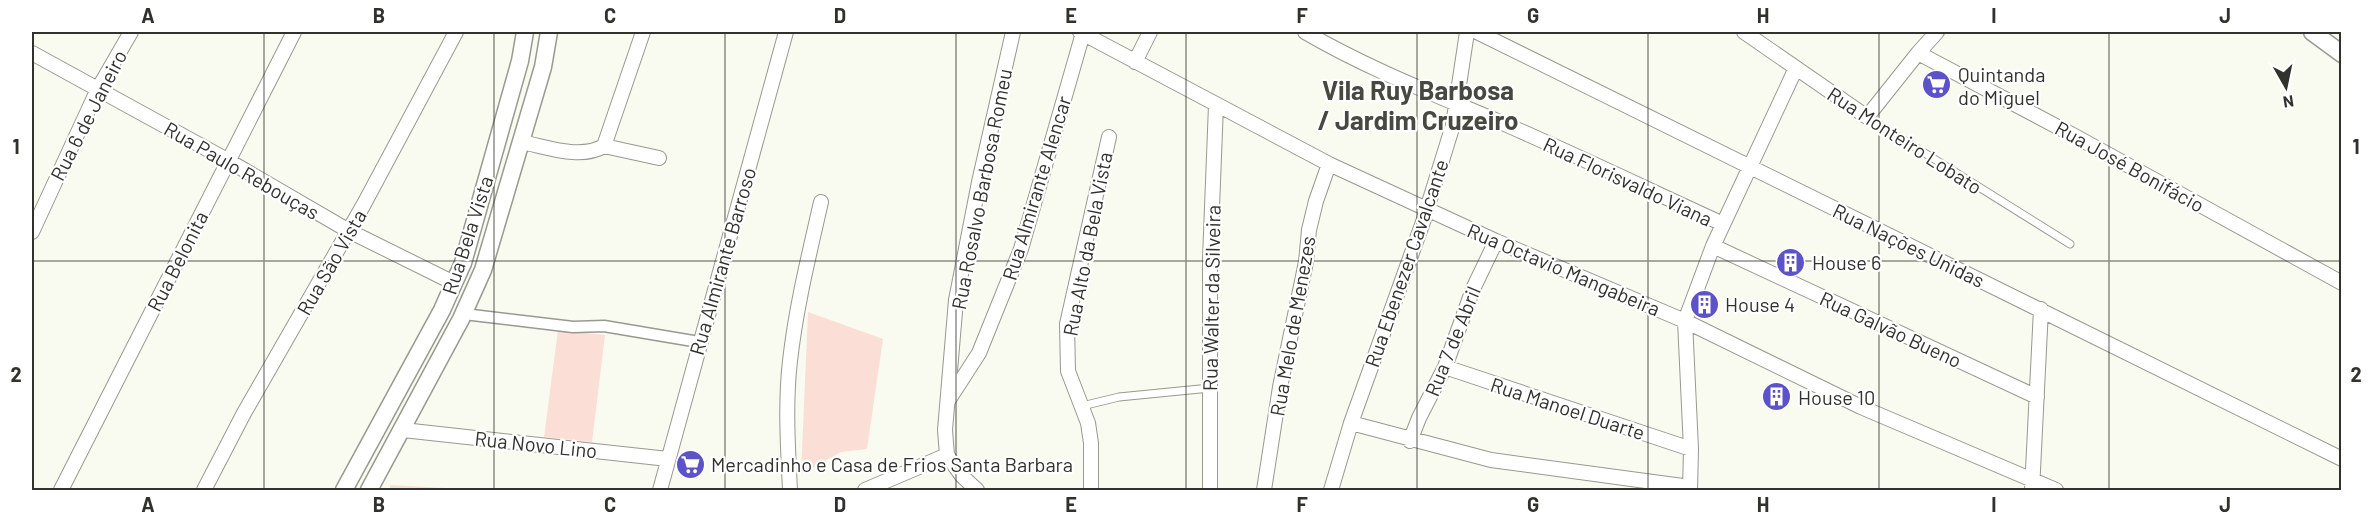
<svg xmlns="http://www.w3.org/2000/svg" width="2373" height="522" font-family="Barlow,sans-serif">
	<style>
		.green { fill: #fbdfd6 }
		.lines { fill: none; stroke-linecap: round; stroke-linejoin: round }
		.service-casing { stroke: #98998f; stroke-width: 9 }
		.pedestrian-casing { stroke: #98998f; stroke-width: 13 }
		.minor-casing { stroke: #98998f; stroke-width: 16 }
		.tertiary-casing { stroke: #98998f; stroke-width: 19 }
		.service { stroke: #fff; stroke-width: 7 }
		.pedestrian { stroke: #fff; stroke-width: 10 }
		.minor { stroke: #fff; stroke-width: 14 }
		.tertiary { stroke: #fff; stroke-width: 16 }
		.grid { fill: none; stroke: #31312d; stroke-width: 1.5; stroke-opacity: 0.55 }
		.labels { text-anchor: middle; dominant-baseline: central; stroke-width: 4.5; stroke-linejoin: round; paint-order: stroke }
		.poi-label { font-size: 20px; fill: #31312d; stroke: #fff; text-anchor: start }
		.street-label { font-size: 20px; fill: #31312d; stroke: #fff }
		.district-label { font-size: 26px; font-weight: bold; fill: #474840; stroke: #fff }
		.neatline { fill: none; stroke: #31312d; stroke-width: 2 }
		.grid-label { font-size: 20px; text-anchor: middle; font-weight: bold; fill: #31312d }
	</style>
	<rect width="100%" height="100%" fill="#f9faf0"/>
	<path class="green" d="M 808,312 L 883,339 L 867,449 L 841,452 L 801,474 Z
		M 558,330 L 605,335 L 592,442 L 544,437 Z
		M 390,485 L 482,490 L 390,490 Z"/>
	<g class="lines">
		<defs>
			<path id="service" d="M 1867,117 L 2070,244
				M 1082,406 L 1119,397 L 1210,388"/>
			<path id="pedestrian" d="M 464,314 L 573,327 L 604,326 L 699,342"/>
			<path id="minor" d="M 1080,32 L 1329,164 L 1496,241 L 1685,321 L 1861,407 L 2056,490
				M 1305,32 C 1370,70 1439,96 1507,125 C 1580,157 1651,191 1723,224
				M 1477,32 L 2342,459
				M 1744,32 L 1867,117 L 1918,53 L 1937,32
				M 32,53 L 227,160 L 349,231 L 454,283
				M 1918,53 L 2071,134 L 2342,283
				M 1135,62 L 1150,32
				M 521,142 C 548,147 580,160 604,146 L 659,158
				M 604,146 L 643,32
				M 32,232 L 98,89 L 131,32
				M 1713,246 L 2037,397
				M 1445,367 L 1691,449
				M 948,401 L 979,353 L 1021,249 L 1083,33
				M 1351,423 L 1491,460 L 1690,487
				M 403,430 L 668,459
				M 1410,441 L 1419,418 L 1445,367 L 1473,289 L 1496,241
				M 947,455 L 945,430 L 956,300 L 979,182 L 1013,32
				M 947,455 L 962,476 L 977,490
				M 61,490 L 294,32
				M 204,490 L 244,413 L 364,204 L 456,32
				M 660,490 L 786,32
				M 790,490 C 788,448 785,404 790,361 C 796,307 809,255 821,202
				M 865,490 L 947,455
				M 1091,490 L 1091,443 L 1088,423 L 1068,371 L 1067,324 L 1109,137
				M 1210,490 L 1210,259 L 1216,105
				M 1264,490 L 1280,387 L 1306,262 L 1309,230 L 1316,201 L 1329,164
				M 1331,490 L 1351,423 L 1423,222 L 1453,125 L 1467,32
				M 1690,490 L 1691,449 L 1685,321 L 1713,246 L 1796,68
				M 2032,490 L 2041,309"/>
			<path id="tertiary" d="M 2312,32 L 2342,54
				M 344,490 L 442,310 L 454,283 L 463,263 L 520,61 L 525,32
				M 369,490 L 461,319 L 483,270 L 543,67 L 549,32"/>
		</defs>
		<use href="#service" class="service-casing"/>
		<use href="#pedestrian" class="pedestrian-casing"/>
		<use href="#minor" class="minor-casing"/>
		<use href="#tertiary" class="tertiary-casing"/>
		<use href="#service" class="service"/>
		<use href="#pedestrian" class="pedestrian"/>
		<use href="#minor" class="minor"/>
		<use href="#tertiary" class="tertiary"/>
	</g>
	<path class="grid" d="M 264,32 L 264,490M 494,32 L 494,490M 725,32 L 725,490M 956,32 L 956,490M 1186,32 L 1186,490M 1417,32 L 1417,490M 1648,32 L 1648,490M 1879,32 L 1879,490M 2109,32 L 2109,490M 32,261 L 2342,261"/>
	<defs>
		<symbol id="supermarket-disc" viewBox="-11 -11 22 22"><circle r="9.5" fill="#5c52ca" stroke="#fff"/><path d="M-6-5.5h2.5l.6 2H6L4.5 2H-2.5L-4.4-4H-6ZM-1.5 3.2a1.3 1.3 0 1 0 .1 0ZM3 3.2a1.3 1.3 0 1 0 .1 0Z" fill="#fff"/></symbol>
		<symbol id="building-disc" viewBox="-11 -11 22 22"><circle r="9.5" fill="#5c52ca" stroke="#fff"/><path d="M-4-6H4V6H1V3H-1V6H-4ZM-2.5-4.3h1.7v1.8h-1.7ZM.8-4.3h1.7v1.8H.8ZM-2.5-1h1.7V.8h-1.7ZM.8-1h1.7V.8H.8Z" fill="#fff"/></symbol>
	</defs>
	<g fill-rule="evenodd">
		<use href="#supermarket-disc" x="1920" y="68" width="33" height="33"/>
		<use href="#building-disc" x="1774" y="246" width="33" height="33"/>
		<use href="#building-disc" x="1688" y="288" width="33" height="33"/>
		<use href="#building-disc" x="1760" y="380" width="33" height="33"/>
		<use href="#supermarket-disc" x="674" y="448" width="33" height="33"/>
	</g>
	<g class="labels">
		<g class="poi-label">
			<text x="1958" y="74">Quintanda<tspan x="1958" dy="23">do Miguel</tspan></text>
			<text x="1812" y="262">House 6</text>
			<text x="1725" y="304">House 4</text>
			<text x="1798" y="397">House 10</text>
			<text x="711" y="464">Mercadinho e Casa de Frios Santa Barbara</text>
		</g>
		<g class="street-label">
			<text transform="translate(88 115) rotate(-63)">Rua 6 de Janeiro</text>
			<text transform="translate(1905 140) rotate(33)">Rua Monteiro Lobato</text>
			<text transform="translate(2130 166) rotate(29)">Rua José Bonifácio</text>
			<text transform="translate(242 170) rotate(30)">Rua Paulo Rebouças</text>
			<text transform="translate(1628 181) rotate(25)">Rua Florisvaldo Viana</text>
			<text transform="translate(1036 188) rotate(-73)">Rua Almirante Alencar</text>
			<text transform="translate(981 189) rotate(-79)">Rua Rosalvo Barbosa Romeu</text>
			<text transform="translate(467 235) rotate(-72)">Rua Bela Vista</text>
			<text transform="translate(1087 244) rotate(-79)">Rua Alto da Bela Vista</text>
			<text transform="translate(1909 245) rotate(26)">Rua Nações Unidas</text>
			<text transform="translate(177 261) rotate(-63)">Rua Belonita</text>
			<text transform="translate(722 261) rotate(-74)">Rua Almirante Barroso</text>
			<text transform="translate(331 262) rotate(-60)">Rua São Vista</text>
			<text transform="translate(1406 263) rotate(-71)">Rua Ebenezer Cavalcante</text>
			<text transform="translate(1564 269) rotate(23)">Rua Octavio Mangabeira</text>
			<text transform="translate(1211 298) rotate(-89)">Rua Walter da Silveira</text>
			<text transform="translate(1292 326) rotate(-80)">Rua Melo de Menezes</text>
			<text transform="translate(1891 329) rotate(25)">Rua Galvão Bueno</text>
			<text transform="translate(1452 341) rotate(-68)">Rua 7 de Abril</text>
			<text transform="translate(1568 408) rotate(18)">Rua Manoel Duarte</text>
			<text transform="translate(536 444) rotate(6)">Rua Novo Lino</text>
		</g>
		<g class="district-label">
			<text x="1418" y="89">Vila Ruy Barbosa<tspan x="1418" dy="30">/ Jardim Cruzeiro</tspan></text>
		</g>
	</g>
	<rect width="2373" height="522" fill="none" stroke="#ffffff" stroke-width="66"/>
	<g transform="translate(2286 87) rotate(171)" stroke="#ffffff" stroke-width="4.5" paint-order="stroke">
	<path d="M0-4.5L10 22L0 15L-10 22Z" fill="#31312d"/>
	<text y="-9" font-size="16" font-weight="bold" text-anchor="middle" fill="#31312d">N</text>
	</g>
	<rect x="33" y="33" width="2307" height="456" class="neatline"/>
	<g class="grid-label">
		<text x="148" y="23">A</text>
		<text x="379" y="23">B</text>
		<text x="610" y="23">C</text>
		<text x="840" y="23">D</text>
		<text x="1071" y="23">E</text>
		<text x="1302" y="23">F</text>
		<text x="1533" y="23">G</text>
		<text x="1763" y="23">H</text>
		<text x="1994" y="23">I</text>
		<text x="2225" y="23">J</text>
		<text x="16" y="154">1</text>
		<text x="2356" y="154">1</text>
		<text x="16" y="382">2</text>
		<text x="2356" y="382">2</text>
		<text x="148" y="512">A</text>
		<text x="379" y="512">B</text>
		<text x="610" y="512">C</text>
		<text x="840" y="512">D</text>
		<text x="1071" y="512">E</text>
		<text x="1302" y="512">F</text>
		<text x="1533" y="512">G</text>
		<text x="1763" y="512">H</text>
		<text x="1994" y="512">I</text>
		<text x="2225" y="512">J</text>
	</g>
</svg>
